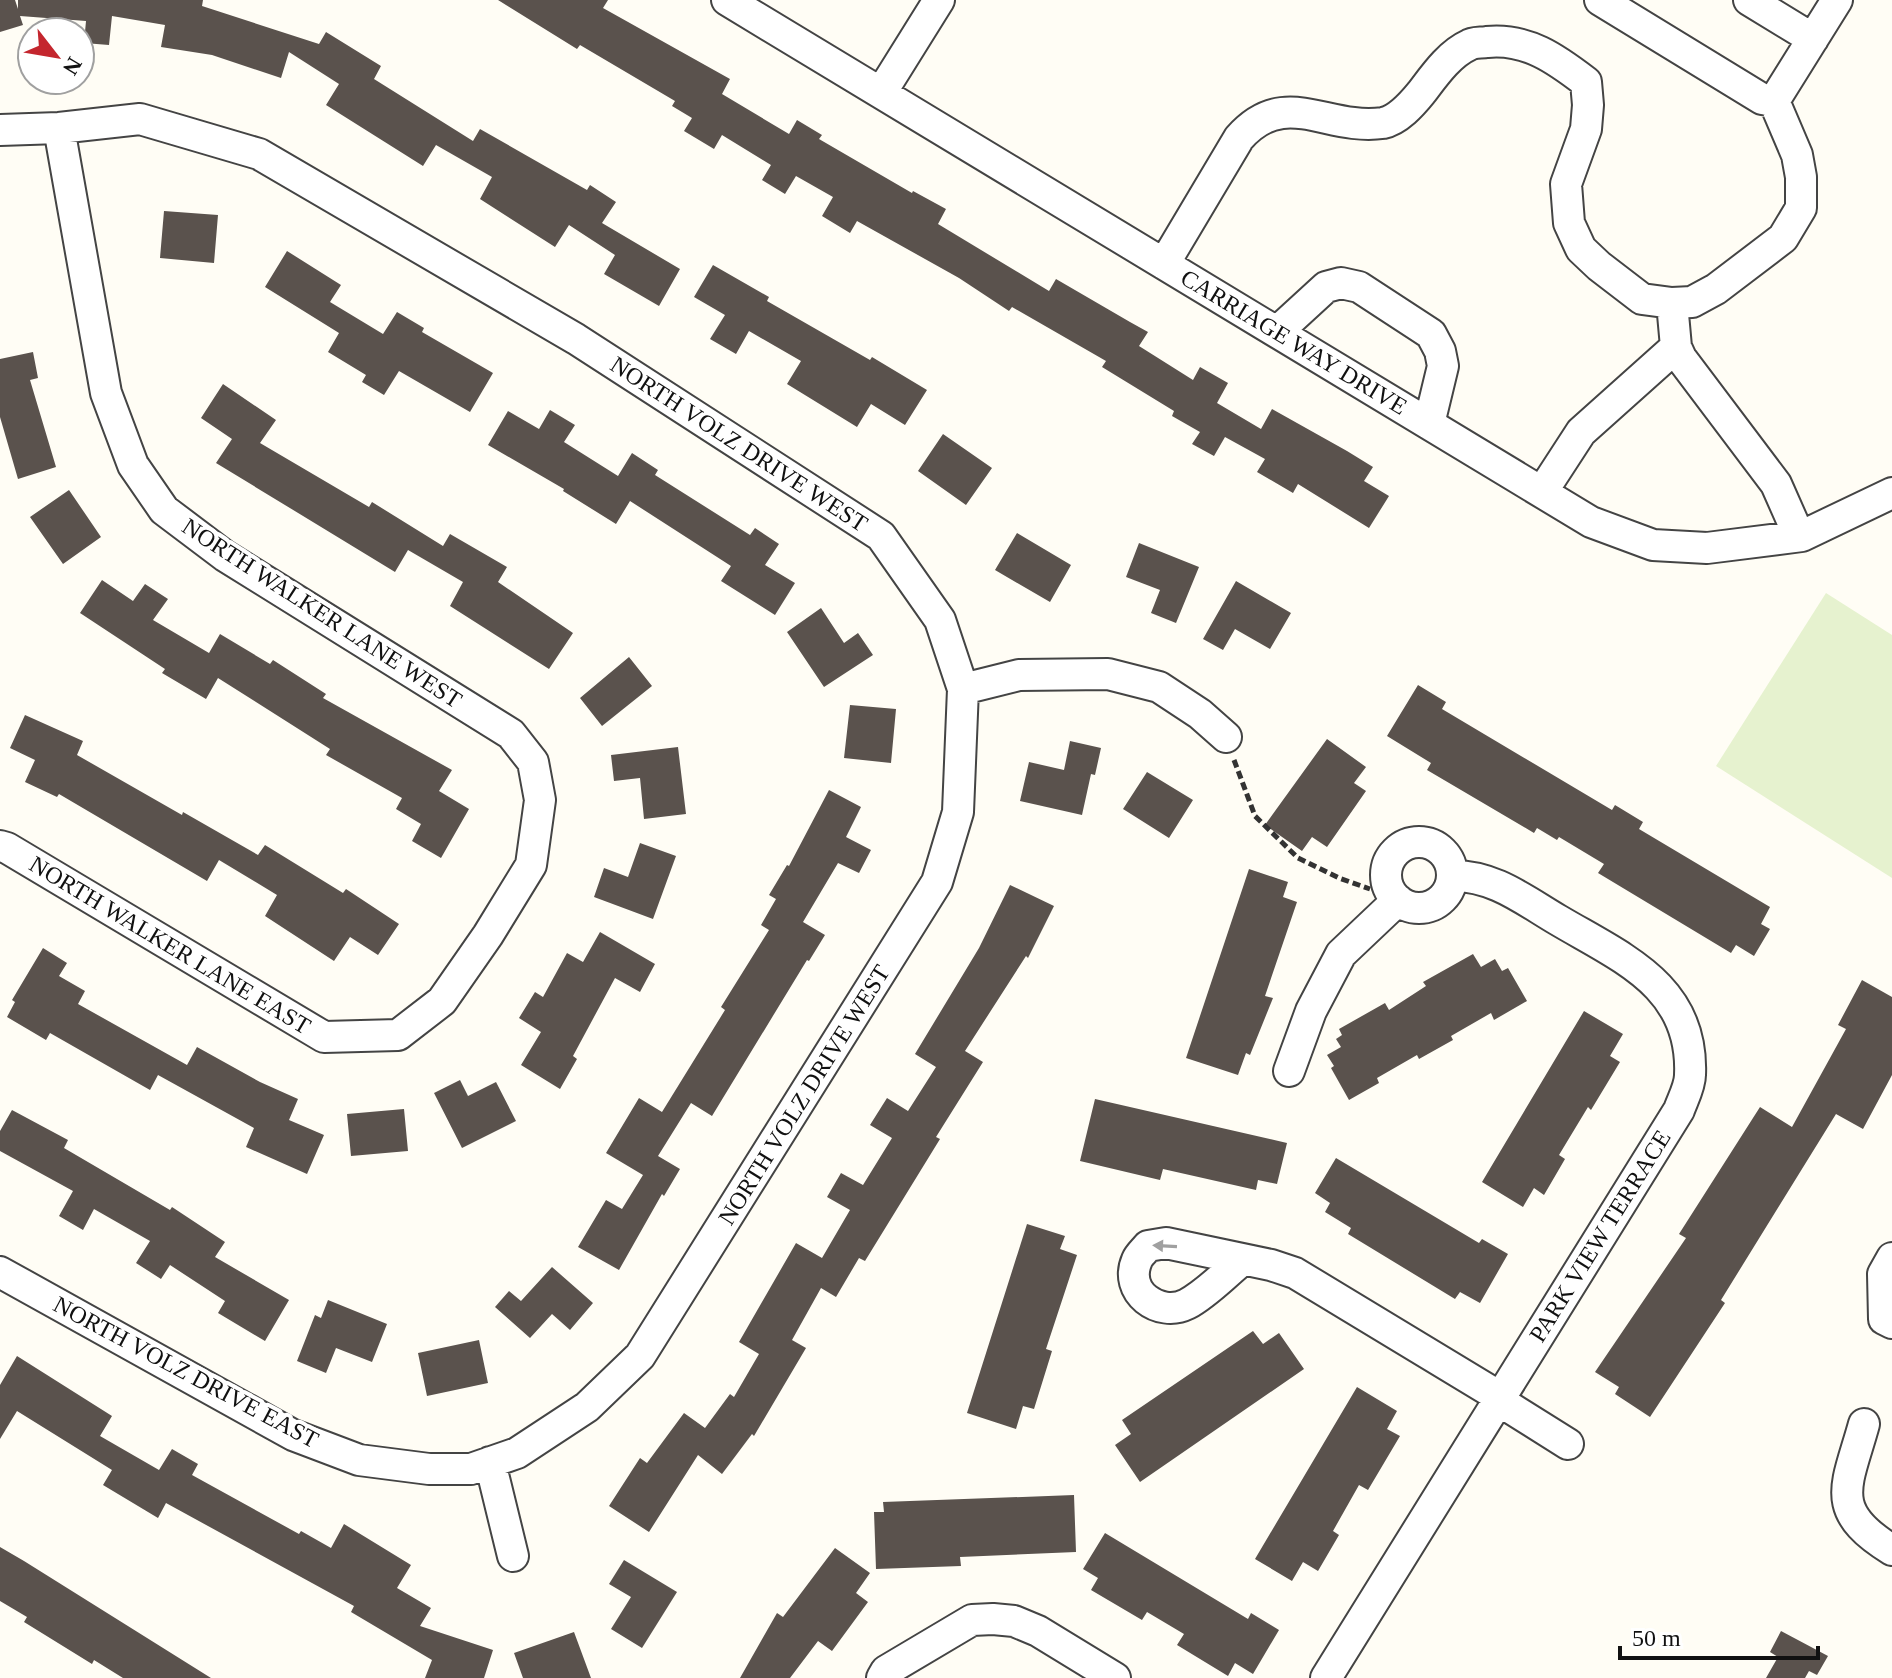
<svg xmlns="http://www.w3.org/2000/svg" width="1892" height="1678" font-family="Georgia,serif">
	<style>
		.pitch { fill: #e6f2cf }
		.building { fill: #5a524d }
		.lines { fill: none; stroke-linecap: round; stroke-linejoin: round }
		.minor-casing { stroke: #444; stroke-width: 34 }
		.path { stroke: #333; stroke-width: 5; stroke-dasharray: 8 4; stroke-linecap: butt }
		.minor { stroke: #fff; stroke-width: 30 }
		.oneway { fill: #a0a0a0 }
		.labels { text-anchor: middle; dominant-baseline: central; stroke-width: 8; stroke-linejoin: round; paint-order: stroke }
		.street-label { font-size: 24px; fill: #111; stroke: #fff }
	</style>
	<rect width="100%" height="100%" fill="#fffdf5"/>
	<path class="pitch" d="M 1826,593 L 1892,635 L 1892,878 L 1716,766 Z"/>
	<path class="building" d="M 0,0 L 15,0 L 18,9 L 18,0 L 203,0 L 202,6 L 319,44 L 326,32 L 381,66 L 374,79 L 473,141 L 480,129 L 587,190 L 590,185 L 616,202 L 602,223 L 680,269 L 659,306 L 604,274 L 615,255 L 569,225 L 555,247 L 480,199 L 492,177 L 436,145 L 423,166 L 326,105 L 339,84 L 289,52 L 281,78 L 212,55 L 161,47 L 165,25 L 112,16 L 109,45 L 84,43 L 86,21 L 20,16 L 23,25 L 0,32 Z
		M 498,0 L 608,0 L 603,8 L 730,79 L 722,94 L 789,134 L 797,120 L 822,135 L 819,139 L 912,193 L 913,191 L 946,209 L 938,224 L 1049,291 L 1056,279 L 1130,322 L 1148,332 L 1139,346 L 1193,380 L 1200,367 L 1228,383 L 1217,403 L 1261,429 L 1272,409 L 1347,451 L 1373,467 L 1364,481 L 1389,496 L 1369,528 L 1298,484 L 1293,493 L 1257,472 L 1265,459 L 1225,437 L 1214,456 L 1192,444 L 1200,432 L 1172,416 L 1174,411 L 1102,367 L 1106,361 L 1012,307 L 1009,311 L 959,278 L 857,221 L 850,233 L 822,216 L 833,197 L 796,176 L 785,194 L 762,180 L 771,165 L 722,135 L 714,149 L 684,131 L 692,118 L 672,106 L 675,101 L 580,45 L 577,49 Z
		M 164,211 L 218,215 L 214,263 L 160,258 Z
		M 287,251 L 341,285 L 330,302 L 383,334 L 397,312 L 424,328 L 422,332 L 493,373 L 470,412 L 399,371 L 384,395 L 362,382 L 366,375 L 328,352 L 339,333 L 265,287 Z
		M 713,265 L 769,297 L 767,301 L 870,360 L 872,357 L 927,390 L 905,425 L 871,404 L 857,427 L 787,384 L 801,361 L 749,331 L 736,354 L 710,339 L 725,315 L 694,297 Z
		M 33,352 L 38,378 L 30,380 L 56,467 L 18,479 L 0,417 L 0,359 Z
		M 223,384 L 276,420 L 260,443 L 369,507 L 372,502 L 443,546 L 450,534 L 507,567 L 498,582 L 573,633 L 549,669 L 450,606 L 463,582 L 408,550 L 395,572 L 216,463 L 232,439 L 201,418 Z
		M 550,410 L 575,425 L 564,442 L 618,476 L 632,453 L 658,470 L 655,475 L 750,535 L 755,528 L 779,544 L 765,565 L 795,583 L 775,615 L 721,581 L 731,566 L 630,501 L 616,524 L 563,491 L 564,489 L 488,445 L 508,411 L 539,429 Z
		M 943,434 L 992,468 L 966,505 L 918,471 Z
		M 69,490 L 101,537 L 63,564 L 30,517 Z
		M 1017,533 L 1071,565 L 1050,602 L 995,570 Z
		M 1139,543 L 1199,567 L 1176,623 L 1151,613 L 1160,590 L 1126,577 Z
		M 102,580 L 133,601 L 145,584 L 168,599 L 153,620 L 209,653 L 220,634 L 270,664 L 273,660 L 326,694 L 323,698 L 452,770 L 439,791 L 469,809 L 441,858 L 412,841 L 421,824 L 396,809 L 402,798 L 326,755 L 330,749 L 218,678 L 206,699 L 162,673 L 165,669 L 80,613 Z
		M 1236,581 L 1291,613 L 1270,649 L 1235,629 L 1223,650 L 1203,639 Z
		M 821,608 L 844,643 L 858,633 L 873,655 L 824,687 L 787,632 Z
		M 629,657 L 652,686 L 602,726 L 580,698 Z
		M 1418,685 L 1446,702 L 1442,709 L 1612,810 L 1615,805 L 1643,822 L 1639,829 L 1770,907 L 1761,924 L 1770,929 L 1754,956 L 1736,945 L 1731,953 L 1598,873 L 1604,864 L 1559,837 L 1557,840 L 1537,828 L 1534,833 L 1427,770 L 1431,763 L 1387,736 Z
		M 850,705 L 896,709 L 891,763 L 844,758 Z
		M 25,715 L 83,741 L 77,755 L 182,815 L 183,812 L 258,855 L 265,845 L 343,893 L 346,889 L 399,924 L 378,955 L 350,937 L 334,961 L 265,916 L 277,895 L 219,860 L 207,881 L 59,794 L 57,797 L 25,782 L 35,760 L 10,748 Z
		M 1327,739 L 1366,767 L 1354,783 L 1366,791 L 1327,847 L 1312,837 L 1302,851 L 1265,825 Z
		M 1070,741 L 1101,748 L 1095,775 L 1091,774 L 1082,815 L 1020,801 L 1029,762 L 1064,770 Z
		M 678,747 L 686,814 L 644,819 L 640,778 L 614,781 L 611,755 Z
		M 1147,772 L 1193,800 L 1169,838 L 1123,809 Z
		M 829,790 L 861,807 L 846,837 L 871,850 L 859,873 L 838,863 L 803,922 L 825,935 L 809,961 L 807,960 L 712,1116 L 691,1103 L 658,1156 L 680,1169 L 664,1196 L 662,1194 L 619,1270 L 578,1247 L 606,1200 L 622,1209 L 643,1175 L 606,1153 L 639,1098 L 662,1112 L 725,1010 L 721,1007 L 769,930 L 761,925 L 776,899 L 769,895 L 787,865 L 789,866 Z
		M 640,843 L 676,856 L 653,919 L 594,897 L 604,868 L 628,877 Z
		M 1249,869 L 1288,882 L 1283,897 L 1297,902 L 1265,996 L 1273,998 L 1250,1055 L 1246,1053 L 1238,1075 L 1186,1058 Z
		M 1010,885 L 1054,906 L 1028,958 L 1026,956 L 965,1051 L 983,1062 L 936,1137 L 940,1139 L 865,1261 L 859,1258 L 836,1297 L 821,1288 L 792,1340 L 806,1348 L 754,1436 L 752,1434 L 722,1474 L 698,1455 L 649,1532 L 609,1506 L 640,1458 L 647,1463 L 684,1413 L 705,1428 L 730,1394 L 734,1397 L 759,1354 L 739,1342 L 796,1243 L 822,1258 L 850,1210 L 827,1197 L 841,1173 L 863,1185 L 892,1138 L 870,1125 L 887,1098 L 908,1111 L 936,1067 L 915,1054 L 979,948 Z
		M 600,932 L 655,964 L 640,992 L 615,978 L 573,1056 L 577,1059 L 560,1089 L 521,1065 L 541,1032 L 519,1018 L 535,992 L 543,997 L 567,953 L 583,962 Z
		M 43,948 L 67,963 L 59,976 L 85,991 L 78,1004 L 187,1065 L 197,1047 L 260,1082 L 298,1099 L 289,1120 L 324,1135 L 307,1174 L 246,1147 L 254,1128 L 158,1075 L 150,1090 L 50,1033 L 46,1040 L 7,1017 L 15,1002 L 12,1000 Z
		M 1473,954 L 1481,967 L 1495,959 L 1502,971 L 1508,968 L 1527,1001 L 1494,1020 L 1491,1013 L 1451,1036 L 1453,1040 L 1419,1059 L 1417,1055 L 1377,1078 L 1379,1083 L 1349,1100 L 1331,1068 L 1334,1066 L 1327,1055 L 1341,1047 L 1336,1039 L 1342,1035 L 1339,1029 L 1385,1003 L 1389,1010 L 1426,986 L 1423,982 Z
		M 1862,980 L 1892,997 L 1892,1075 L 1863,1129 L 1836,1114 L 1721,1300 L 1725,1303 L 1650,1417 L 1615,1394 L 1619,1387 L 1595,1372 L 1686,1238 L 1679,1234 L 1760,1107 L 1792,1127 L 1846,1029 L 1838,1025 Z
		M 1584,1011 L 1623,1034 L 1610,1056 L 1620,1062 L 1591,1110 L 1588,1107 L 1559,1155 L 1565,1159 L 1544,1195 L 1534,1188 L 1523,1207 L 1482,1182 Z
		M 460,1080 L 468,1096 L 496,1082 L 516,1121 L 462,1148 L 434,1093 Z
		M 1095,1099 L 1287,1143 L 1277,1184 L 1258,1180 L 1256,1190 L 1163,1169 L 1160,1180 L 1080,1161 Z
		M 404,1109 L 408,1151 L 351,1156 L 347,1114 Z
		M 12,1110 L 68,1140 L 64,1148 L 170,1210 L 172,1207 L 225,1242 L 215,1257 L 289,1300 L 265,1341 L 218,1313 L 225,1301 L 170,1265 L 161,1279 L 136,1263 L 150,1241 L 94,1209 L 83,1230 L 59,1216 L 73,1191 L 0,1151 L 0,1131 Z
		M 1336,1158 L 1479,1243 L 1482,1239 L 1508,1254 L 1480,1303 L 1460,1292 L 1455,1299 L 1348,1234 L 1351,1228 L 1325,1212 L 1330,1203 L 1315,1193 Z
		M 1027,1224 L 1065,1236 L 1060,1249 L 1077,1255 L 1046,1349 L 1052,1351 L 1034,1409 L 1023,1406 L 1016,1429 L 967,1413 Z
		M 552,1267 L 593,1303 L 570,1330 L 552,1314 L 530,1338 L 495,1307 L 509,1291 L 521,1301 Z
		M 328,1300 L 387,1324 L 372,1362 L 336,1348 L 326,1373 L 297,1361 L 315,1315 L 321,1318 Z
		M 1253,1331 L 1263,1344 L 1279,1333 L 1304,1369 L 1140,1482 L 1115,1445 L 1131,1434 L 1122,1420 Z
		M 479,1340 L 488,1383 L 427,1396 L 418,1353 Z
		M 17,1356 L 112,1416 L 100,1436 L 159,1470 L 172,1449 L 198,1464 L 192,1475 L 299,1534 L 301,1531 L 331,1548 L 344,1524 L 411,1565 L 397,1588 L 431,1608 L 420,1626 L 493,1650 L 484,1678 L 425,1678 L 432,1660 L 351,1612 L 354,1606 L 166,1503 L 158,1518 L 103,1485 L 112,1470 L 17,1411 L 0,1439 L 0,1385 Z
		M 1357,1387 L 1397,1411 L 1387,1429 L 1400,1436 L 1368,1490 L 1359,1485 L 1333,1531 L 1339,1535 L 1318,1571 L 1303,1562 L 1292,1581 L 1255,1559 Z
		M 1074,1495 L 1076,1552 L 960,1557 L 961,1566 L 876,1569 L 874,1512 L 884,1512 L 883,1502 Z
		M 1105,1533 L 1248,1619 L 1251,1613 L 1279,1630 L 1253,1674 L 1235,1663 L 1228,1676 L 1177,1645 L 1184,1634 L 1147,1612 L 1142,1620 L 1091,1590 L 1098,1578 L 1083,1569 Z
		M 0,1547 L 24,1561 L 211,1678 L 123,1678 L 94,1660 L 92,1664 L 24,1622 L 27,1617 L 0,1601 Z
		M 835,1548 L 870,1573 L 856,1593 L 868,1602 L 832,1651 L 818,1641 L 790,1678 L 740,1678 L 777,1613 L 783,1617 Z
		M 624,1560 L 677,1592 L 642,1648 L 611,1629 L 631,1597 L 609,1584 Z
		M 1781,1631 L 1828,1656 L 1817,1675 L 1809,1671 L 1805,1678 L 1766,1678 L 1778,1657 L 1770,1652 Z
		M 574,1632 L 591,1678 L 523,1678 L 514,1653 Z"/>
	<g class="lines">
		<defs>
			<path id="minor" d="M 727,0 L 1591,522 L 1653,545 L 1707,548 L 1802,536 L 1892,493
				M 1600,0 L 1762,99 L 1774,101
				M 1749,0 L 1813,39
				M 881,93 L 939,0
				M 1774,101 L 1837,0
				M 0,130 L 59,128 L 140,119 L 259,154 L 576,339 L 881,536 L 940,620 L 963,689 L 958,812 L 937,882 L 640,1356 L 587,1407 L 517,1453 L 471,1469 L 429,1469 L 359,1460 L 293,1435 L 0,1272
				M 1164,264 L 1239,138 C 1285,86 1326,131 1383,123 C 1398,120 1412,104 1421,93 C 1434,76 1449,54 1469,45 C 1473,42 1481,43 1487,42 C 1527,38 1556,59 1586,82 L 1588,105 L 1586,129 L 1566,184 L 1569,223 L 1581,249 L 1599,266 L 1642,299 L 1672,303 L 1692,302 L 1716,289 L 1783,238 L 1801,208 L 1801,177 L 1797,155 L 1774,101
				M 1672,303 L 1676,347 L 1681,358 L 1776,484 L 1799,536
				M 1277,332 L 1326,287 L 1341,283 L 1359,287 L 1431,334 L 1440,351 L 1443,366 L 1429,424
				M 1542,492 L 1581,432 L 1676,347
				M 963,689 L 1019,675 L 1108,674 L 1159,687 L 1200,714 L 1226,737
				M1386 875a33 33 0 1 1 66 0a33 33 0 1 1-66 0Z
				M 0,846 L 7,848 L 324,1037 L 398,1035 L 442,1001 L 488,935 L 531,865 L 540,800 L 533,762 L 511,734 L 225,556 L 164,510 L 133,465 L 106,393 L 59,128
				M 1289,1071 L 1311,1011 L 1341,954 L 1398,900
				M 1892,1258 L 1883,1274 L 1884,1319 L 1892,1323
				M 1241,1261 C 1225,1274 1206,1294 1187,1304 C 1159,1318 1123,1292 1137,1260 C 1139,1255 1145,1250 1148,1246 L 1166,1243 L 1271,1265 L 1295,1273 L 1500,1397
				M 1498,1400 L 1568,1444
				M 1864,1424 C 1847,1486 1827,1510 1892,1550
				M 490,1462 L 513,1556
				M 882,1678 L 886,1671 L 972,1620 L 993,1619 L 1014,1621 L 1038,1631 L 1115,1678
				M 1326,1678 L 1679,1110 C 1683,1099 1690,1086 1690,1075 C 1694,986 1622,958 1558,920 C 1524,900 1493,875 1452,876"/>
		</defs>
		<use href="#minor" class="minor-casing"/>
		<path class="path" d="M 1234,760 L 1255,816 L 1298,858 L 1339,878 L 1370,889"/>
		<use href="#minor" class="minor"/>
	</g>
	<defs><path id="oneway-solid" d="M-6-.8H1V-3.2L6.5 0L1 3.2V.8H-6Z" transform="scale(2)"/></defs>
	<use class="oneway" href="#oneway-solid" transform="translate(1165 1246) rotate(-177)"/>
	<g class="labels">
		<g class="street-label">
			<text transform="translate(1294 342) rotate(31)">CARRIAGE WAY DRIVE</text>
			<text transform="translate(739 444) rotate(33)">NORTH VOLZ DRIVE WEST</text>
			<text transform="translate(322 613) rotate(33)">NORTH WALKER LANE WEST</text>
			<text transform="translate(170 945) rotate(31)">NORTH WALKER LANE EAST</text>
			<text transform="translate(804 1095) rotate(-58)">NORTH VOLZ DRIVE WEST</text>
			<text transform="translate(1600 1236) rotate(-58)">PARK VIEW TERRACE</text>
			<text transform="translate(186 1372) rotate(28)">NORTH VOLZ DRIVE EAST</text>
		</g>
	</g>
	<g transform="translate(56 56) rotate(121)"><circle r="38" fill="#ffffff" stroke="#a0a0a0" stroke-width="2"/>
	<path d="M0-6L14 30L0 20L-14 30Z" fill="#c4262e"/>
	<text y="-12" font-size="22" font-weight="bold" text-anchor="middle" fill="#111111">N</text>
	</g>
	<path d="M1620 1646v12h198v-12" fill="none" stroke="#111111" stroke-width="4"/>
	<text x="1632" y="1646" font-size="24" fill="#111111" stroke="#ffffff" stroke-width="6" paint-order="stroke">50 m</text>
</svg>
